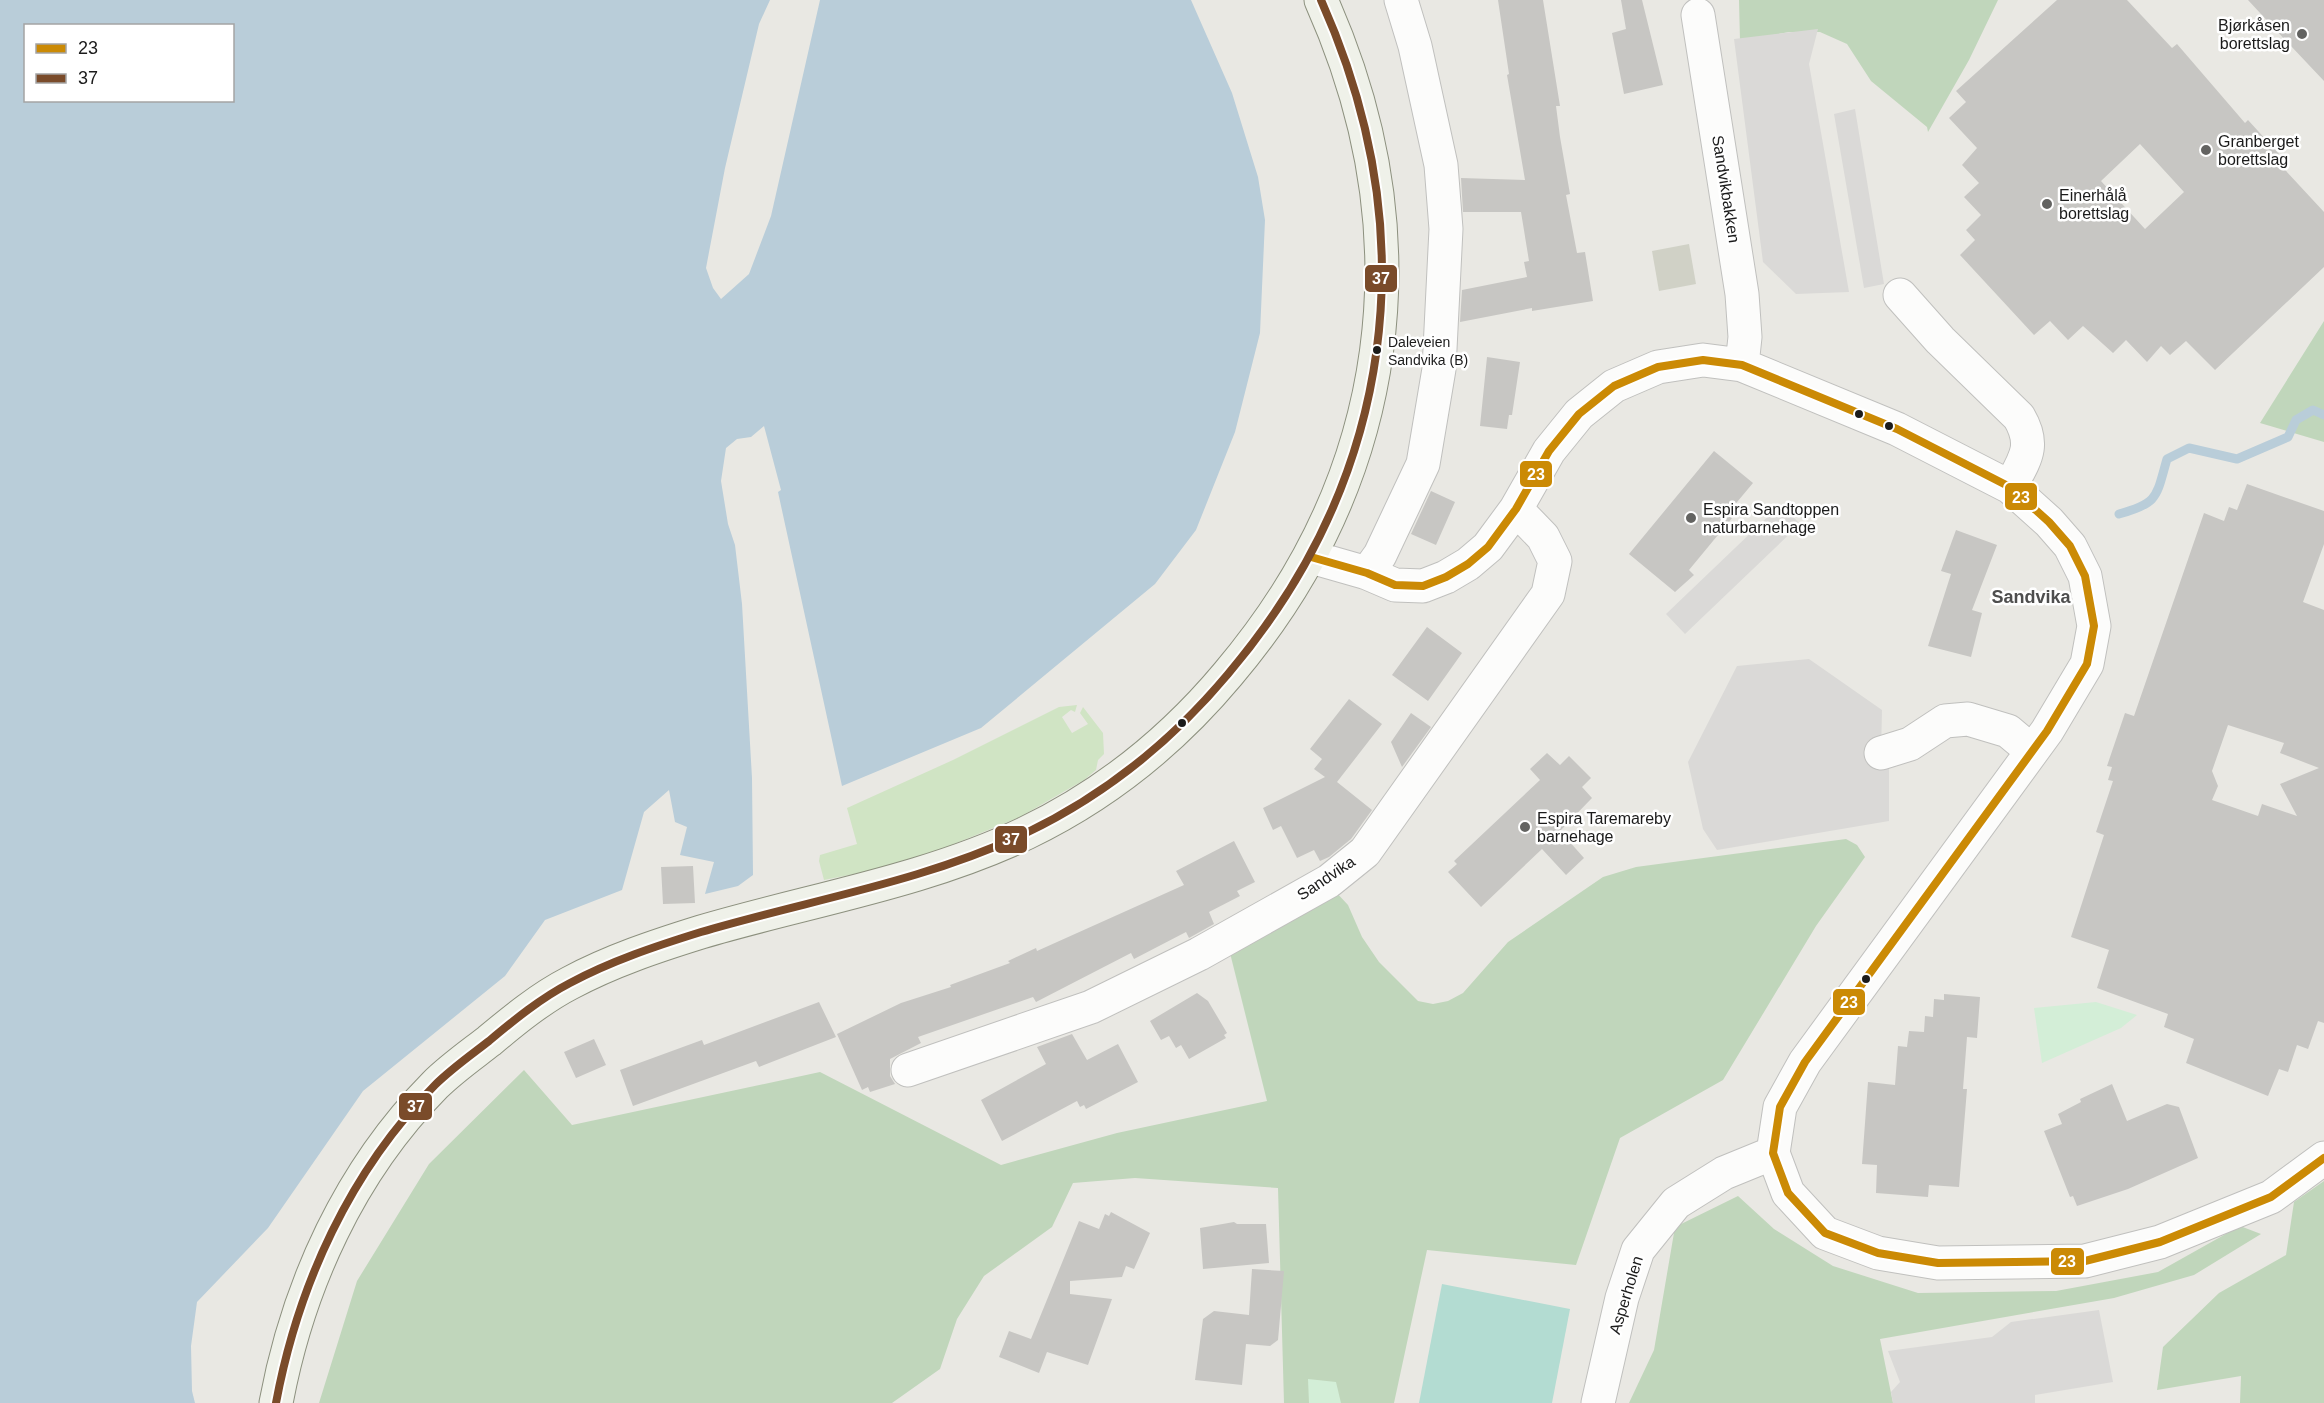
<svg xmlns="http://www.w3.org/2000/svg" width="2324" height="1403" font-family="Helvetica,sans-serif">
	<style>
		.construction { fill: #d0d1c6 }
		.grass { fill: #d0e4c4 }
		.forest { fill: #c0d6bb }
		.park { fill: #d3eed7 }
		.pitch { fill: #b3dcd2 }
		.parking { fill: #dad9d7 }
		.water { fill: #b9cdd9; fill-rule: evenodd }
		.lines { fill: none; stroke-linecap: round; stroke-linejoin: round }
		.stream { stroke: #b9cdd9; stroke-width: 9 }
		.building { fill: #c7c6c3; fill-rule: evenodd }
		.street-casing { stroke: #c0c0be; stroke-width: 35 }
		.secondary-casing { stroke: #8c907e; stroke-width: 35 }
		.street { stroke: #fcfcfb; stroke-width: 33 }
		.secondary { stroke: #eff1e9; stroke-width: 33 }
		.bus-1-casing { stroke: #fff; stroke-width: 12 }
		.bus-2-casing { stroke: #fff; stroke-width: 12 }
		.bus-1 { stroke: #cb8a05; stroke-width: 8 }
		.bus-2 { stroke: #7a4b2a; stroke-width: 8 }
		.poi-dot { fill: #636361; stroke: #fff; stroke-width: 2 }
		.bus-dot { fill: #1b1b1b; stroke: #fff; stroke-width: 2 }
		.labels { text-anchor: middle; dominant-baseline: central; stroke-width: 5; stroke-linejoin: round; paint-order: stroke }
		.bus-label { font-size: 14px; fill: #1b1b1b; stroke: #fff; text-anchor: start }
		.poi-label { font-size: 16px; fill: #1b1b1b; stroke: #fff; text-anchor: start }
		.street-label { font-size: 16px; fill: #1b1b1b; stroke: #fff }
		.neighbourhood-label { font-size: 18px; font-weight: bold; fill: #4e4e4e; stroke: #fff }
		.line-badge { stroke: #fff; stroke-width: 2 }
		.badge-label { font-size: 16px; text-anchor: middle; font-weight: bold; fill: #fff }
	</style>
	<rect width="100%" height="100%" fill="#e9e8e3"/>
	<path class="construction" d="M 1689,244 L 1696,284 L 1659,291 L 1652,251 Z"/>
	<path class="grass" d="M 1077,705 L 1075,712 L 1071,710 L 1062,717 L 1072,733 L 1088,724 L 1080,713 L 1083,707 L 1103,733 L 1104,754 L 1098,760 L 1096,770 L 1084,780 L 1020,817 L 942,849 L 869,871 L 824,880 L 819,861 L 820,855 L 857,844 L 847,808 L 953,760 L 1059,707 Z"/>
	<path class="forest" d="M 1739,0 L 1998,0 L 1969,60 L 1928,132 L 1927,127 L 1871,81 L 1847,44 L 1820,32 L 1789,32 L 1740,41 Z
		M 2324,321 L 2324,442 L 2260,423 Z
		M 1846,839 L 1857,845 L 1865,857 L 1816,926 L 1723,1080 L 1620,1138 L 1576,1265 L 1427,1250 L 1394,1403 L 1284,1403 L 1278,1188 L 1135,1178 L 1073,1183 L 1052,1227 L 984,1276 L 957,1319 L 940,1369 L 892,1403 L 319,1403 L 357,1281 L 429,1164 L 524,1070 L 572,1125 L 820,1072 L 1001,1165 L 1117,1133 L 1267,1101 L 1230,953 L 1334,890 L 1348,905 L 1362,937 L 1379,962 L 1418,1001 L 1433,1004 L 1448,1001 L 1463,993 L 1508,942 L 1603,877 L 1636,867 Z
		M 2324,1181 L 2324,1403 L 2240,1403 L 2241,1376 L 2157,1390 L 2163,1347 L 2219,1293 L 2286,1255 L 2294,1202 Z
		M 1738,1196 L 1774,1229 L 1833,1266 L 1918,1293 L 2056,1291 L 2158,1272 L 2240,1226 L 2261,1234 L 2194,1275 L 2114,1298 L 1880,1339 L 1893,1403 L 1629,1403 L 1654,1350 L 1675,1227 Z"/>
	<path class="park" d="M 2096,1002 L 2137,1015 L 2121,1028 L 2042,1063 L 2034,1008 Z
		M 1308,1379 L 1336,1382 L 1341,1403 L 1309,1403 Z"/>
	<path class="pitch" d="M 1442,1284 L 1570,1309 L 1552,1403 L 1419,1403 Z"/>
	<path class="parking" d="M 1818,29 L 1809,64 L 1849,292 L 1796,294 L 1763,262 L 1734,39 Z
		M 1855,109 L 1884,284 L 1864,288 L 1834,114 Z
		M 1781,504 L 1800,524 L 1685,634 L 1666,614 Z
		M 1809,659 L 1882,710 L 1881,753 L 1889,767 L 1889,821 L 1717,850 L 1703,829 L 1688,762 L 1737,666 Z
		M 2099,1310 L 2113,1382 L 2035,1395 L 2035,1403 L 1893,1403 L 1891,1392 L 1900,1382 L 1888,1351 L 1992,1337 L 2011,1322 Z"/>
	<path class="water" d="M 0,0 L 770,0 L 759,24 L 725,168 L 706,268 L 713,288 L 721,299 L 749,274 L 771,216 L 820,0 L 1191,0 L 1232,93 L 1258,177 L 1265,220 L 1260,333 L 1235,432 L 1196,530 L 1155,584 L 981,728 L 842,786 L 778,492 L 781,490 L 764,426 L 751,437 L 737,439 L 726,448 L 721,481 L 728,524 L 735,545 L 742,604 L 752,778 L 753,875 L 738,886 L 705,894 L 714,862 L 680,855 L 687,827 L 675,822 L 669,790 L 644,812 L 622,890 L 545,920 L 505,976 L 363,1091 L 268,1228 L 197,1302 L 191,1346 L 192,1391 L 195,1403 L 0,1403 ZM 26,26 L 232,26 L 232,100 L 26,100 Z"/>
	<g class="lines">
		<path class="stream" d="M 2119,514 C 2159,503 2156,497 2167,459 L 2189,448 L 2237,459 L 2288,437 L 2296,420 L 2313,410 L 2324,415"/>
	</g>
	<path class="building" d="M 1498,0 L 1543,0 L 1560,106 L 1556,106 L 1560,137 L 1570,194 L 1566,195 L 1577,253 L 1585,252 L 1593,301 L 1532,311 L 1532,308 L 1460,322 L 1462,290 L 1527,277 L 1524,262 L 1529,261 L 1521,212 L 1463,212 L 1461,178 L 1525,180 L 1507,75 L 1509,74 Z
		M 1621,0 L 1642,0 L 1663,85 L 1624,94 L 1612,33 L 1626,29 Z
		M 2057,0 L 2127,0 L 2172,48 L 2177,44 L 2245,123 L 2248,120 L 2279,154 L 2274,158 L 2324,212 L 2324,267 L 2215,370 L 2186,341 L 2170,355 L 2161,346 L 2147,362 L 2126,340 L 2113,353 L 2083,326 L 2068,340 L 2050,321 L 2034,335 L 1960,255 L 1975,240 L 1966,230 L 1981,215 L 1964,197 L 1979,183 L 1962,165 L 1977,148 L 1949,118 L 1966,102 L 1956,91 ZM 2140,144 L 2184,192 L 2145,229 L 2101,181 Z
		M 2248,0 L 2324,0 L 2324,81 L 2273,27 Z
		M 1487,357 L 1520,362 L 1512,415 L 1509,415 L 1507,429 L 1480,426 Z
		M 1714,451 L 1753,483 L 1727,514 L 1732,518 L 1689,570 L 1694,575 L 1675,592 L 1629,554 Z
		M 2247,484 L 2324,511 L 2324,544 L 2303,602 L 2324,610 L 2324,1023 L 2318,1021 L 2308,1049 L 2297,1045 L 2288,1072 L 2279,1069 L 2268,1096 L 2186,1063 L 2194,1039 L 2164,1027 L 2168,1014 L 2097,988 L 2109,950 L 2071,937 L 2104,835 L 2096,832 L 2113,781 L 2108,780 L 2112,767 L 2107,766 L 2125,713 L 2134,716 L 2204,513 L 2224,521 L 2229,507 L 2237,510 ZM 2228,725 L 2284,743 L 2280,753 L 2319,768 L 2280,784 L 2297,816 L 2262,804 L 2258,816 L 2212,800 L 2218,786 L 2212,771 Z
		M 1431,491 L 1455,502 L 1436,545 L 1411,534 Z
		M 1956,530 L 1997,545 L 1972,610 L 1982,613 L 1971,657 L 1928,646 L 1951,574 L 1941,571 Z
		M 1427,627 L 1462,653 L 1428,701 L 1392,675 Z
		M 1349,699 L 1382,724 L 1337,782 L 1372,810 L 1351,839 L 1329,857 L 1320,861 L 1314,850 L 1297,858 L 1281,826 L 1273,830 L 1263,808 L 1325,777 L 1314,769 L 1322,759 L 1310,749 Z
		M 1411,713 L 1431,727 L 1402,767 L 1391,742 Z
		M 1547,753 L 1560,765 L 1569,756 L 1591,778 L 1582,787 L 1592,798 L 1560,831 L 1584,858 L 1566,875 L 1542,849 L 1481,907 L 1448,872 L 1457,864 L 1454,861 L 1540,780 L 1530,769 Z
		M 1234,841 L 1255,882 L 1237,891 L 1240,896 L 1209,912 L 1214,924 L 1189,938 L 1186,932 L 1134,959 L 1131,953 L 1036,1002 L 1033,997 L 918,1037 L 921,1043 L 890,1059 L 890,1076 L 895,1084 L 870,1092 L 868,1087 L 862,1090 L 837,1034 L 901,1003 L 951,987 L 950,985 L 1010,963 L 1008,961 L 1036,948 L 1037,951 L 1184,885 L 1176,871 Z
		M 693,866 L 695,903 L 663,904 L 661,867 Z
		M 1197,993 L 1208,1001 L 1227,1033 L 1224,1035 L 1226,1038 L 1189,1059 L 1181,1045 L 1176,1048 L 1169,1036 L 1161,1040 L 1150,1021 Z
		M 1944,994 L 1980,997 L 1977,1038 L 1967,1037 L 1963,1089 L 1967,1089 L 1959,1187 L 1929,1185 L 1928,1197 L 1876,1193 L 1877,1165 L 1862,1164 L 1868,1082 L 1895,1085 L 1898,1046 L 1907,1047 L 1909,1031 L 1924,1032 L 1925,1016 L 1933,1017 L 1934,999 L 1944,1000 Z
		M 819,1002 L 836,1037 L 759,1067 L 756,1061 L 633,1106 L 620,1070 L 702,1040 L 704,1045 Z
		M 1072,1034 L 1087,1060 L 1118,1044 L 1138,1082 L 1086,1109 L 1084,1105 L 1080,1107 L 1077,1101 L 1002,1141 L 981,1100 L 1046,1064 L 1037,1047 Z
		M 594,1039 L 606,1065 L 576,1078 L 564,1052 Z
		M 2112,1084 L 2127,1121 L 2167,1104 L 2179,1107 L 2198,1158 L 2128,1189 L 2077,1206 L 2073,1196 L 2070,1197 L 2044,1131 L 2062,1124 L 2058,1114 L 2081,1102 L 2080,1099 Z
		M 1111,1212 L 1150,1233 L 1134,1269 L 1126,1266 L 1122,1277 L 1070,1281 L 1070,1294 L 1112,1299 L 1088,1365 L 1047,1352 L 1039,1373 L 999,1357 L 1009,1331 L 1031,1339 L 1079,1221 L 1099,1229 L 1105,1214 L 1109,1216 Z
		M 1234,1222 L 1237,1224 L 1266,1224 L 1269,1263 L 1203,1269 L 1200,1228 Z
		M 1252,1269 L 1284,1271 L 1278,1340 L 1270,1346 L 1246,1344 L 1242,1385 L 1195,1380 L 1203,1319 L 1214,1311 L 1249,1315 Z"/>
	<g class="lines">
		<defs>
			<path id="street" d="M 1698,15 L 1742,294 L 1745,337 L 1742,365
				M 1900,295 L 1940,340 L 2019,417 C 2036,446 2025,459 2010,487
				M 1311,557 L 1367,573 L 1395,585 L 1423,586 L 1446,577 L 1468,564 L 1488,547 L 1516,509 L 1549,451 L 1579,414 L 1614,386 L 1658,367 L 1703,360 L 1742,365 L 1897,429 L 2010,487 L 2049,522 L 2070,546 L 2085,576 L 2094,626 L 2087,664 L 2047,731 L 1805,1062 L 1780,1107 L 1773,1153 L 1788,1193 L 1825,1233 L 1878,1253 L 1938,1263 L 2085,1261 L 2160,1242 L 2271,1197 L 2324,1158
				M 1367,573 L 1380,555 L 1423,464 L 1439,369 L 1446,229 L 1441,165 L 1415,46 L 1401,0
				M 1881,753 L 1910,744 L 1945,721 L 1968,719 L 2008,731 L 2032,751
				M 908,1070 L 1091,1007 L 1199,954 L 1329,881 L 1365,852 L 1548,594 L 1555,561 L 1543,537 L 1516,509
				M 1598,1403 L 1622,1298 L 1638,1250 L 1676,1203 L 1724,1173 L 1773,1153"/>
			<path id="secondary" d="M 276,1403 C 298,1285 350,1171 435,1085 C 451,1069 471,1055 489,1041 C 514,1020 541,998 570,983 C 611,961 656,946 701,932 C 809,900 923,882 1026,833 C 1105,795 1172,741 1228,674 C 1395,477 1426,235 1321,0"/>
		</defs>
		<use href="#street" class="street-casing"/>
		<use href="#secondary" class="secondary-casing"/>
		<use href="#street" class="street"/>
		<use href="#secondary" class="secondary"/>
		<defs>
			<path id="bus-1" d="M 1311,557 L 1367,573 L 1395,585 L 1423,586 L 1446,577 L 1468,564 L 1488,547 L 1516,509 L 1549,451 L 1579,414 L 1614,386 L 1658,367 L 1703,360 L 1742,365 L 1897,429 L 2010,487 L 2049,522 L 2070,546 L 2085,576 L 2094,626 L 2087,664 L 2047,731 L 1805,1062 L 1780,1107 L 1773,1153 L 1788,1193 L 1825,1233 L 1878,1253 L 1938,1263 L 2085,1261 L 2160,1242 L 2271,1197 L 2324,1158"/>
			<path id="bus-2" d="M 276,1403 C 298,1285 350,1171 435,1085 C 451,1069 471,1055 489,1041 C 514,1020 541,998 570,983 C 611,961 656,946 701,932 C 809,900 923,882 1026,833 C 1105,795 1172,741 1228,674 C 1395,477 1426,235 1321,0"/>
		</defs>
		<use href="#bus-1" class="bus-1-casing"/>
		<use href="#bus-2" class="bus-2-casing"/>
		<use href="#bus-1" class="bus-1"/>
		<use href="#bus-2" class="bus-2"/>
	</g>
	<g class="poi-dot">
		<circle cx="2302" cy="34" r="6"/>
		<circle cx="2206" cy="150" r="6"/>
		<circle cx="2047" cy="204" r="6"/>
		<circle cx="1691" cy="518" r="6"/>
		<circle cx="1525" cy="827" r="6"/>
	</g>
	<g class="bus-dot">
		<circle cx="1377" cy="350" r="5"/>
		<circle cx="1859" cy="414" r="5"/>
		<circle cx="1889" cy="426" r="5"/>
		<circle cx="1182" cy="723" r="5"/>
		<circle cx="1866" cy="979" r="5"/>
	</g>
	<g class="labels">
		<g class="bus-label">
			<text x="1388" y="342">Daleveien<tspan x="1388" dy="18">Sandvika (B)</tspan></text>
		</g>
		<g class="poi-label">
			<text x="2290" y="25" text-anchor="end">Bjørkåsen<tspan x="2290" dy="18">borettslag</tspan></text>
			<text x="2218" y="141">Granberget<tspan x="2218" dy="18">borettslag</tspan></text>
			<text x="2059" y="195">Einerhålå<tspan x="2059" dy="18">borettslag</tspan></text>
			<text x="1703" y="509">Espira Sandtoppen<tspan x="1703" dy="18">naturbarnehage</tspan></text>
			<text x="1537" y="818">Espira Taremareby<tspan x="1537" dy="18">barnehage</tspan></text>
		</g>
		<g class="street-label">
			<text transform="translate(1726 189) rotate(81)">Sandvikbakken</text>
			<text transform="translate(1326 878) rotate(-34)">Sandvika</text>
			<text transform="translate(1626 1295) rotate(-73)">Asperholen</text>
		</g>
		<g class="neighbourhood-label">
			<text x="2031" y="597">Sandvika</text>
		</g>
	</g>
	<g class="line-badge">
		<rect x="1364" y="264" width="34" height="29" rx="6" fill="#7a4b2a"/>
		<rect x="1519" y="460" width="34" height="28" rx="6" fill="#cb8a05"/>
		<rect x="2004" y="482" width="34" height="29" rx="6" fill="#cb8a05"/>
		<rect x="994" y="825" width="34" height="29" rx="6" fill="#7a4b2a"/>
		<rect x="1832" y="988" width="34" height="28" rx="6" fill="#cb8a05"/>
		<rect x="398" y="1092" width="35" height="29" rx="6" fill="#7a4b2a"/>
		<rect x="2050" y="1247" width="35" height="29" rx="6" fill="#cb8a05"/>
	</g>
	<g class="badge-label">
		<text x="1381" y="284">37</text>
		<text x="1536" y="480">23</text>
		<text x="2021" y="503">23</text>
		<text x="1011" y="845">37</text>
		<text x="1849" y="1008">23</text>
		<text x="416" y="1112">37</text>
		<text x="2067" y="1267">23</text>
	</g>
	<rect x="24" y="24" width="210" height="78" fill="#ffffff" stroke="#a4a4a4" stroke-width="1.5"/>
	<rect x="36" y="44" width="30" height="9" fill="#cb8a05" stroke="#a4a4a4" stroke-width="1.5"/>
	<text x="78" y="54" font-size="18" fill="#1b1b1b">23</text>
	<rect x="36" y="74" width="30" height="9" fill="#7a4b2a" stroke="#a4a4a4" stroke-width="1.5"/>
	<text x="78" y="84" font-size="18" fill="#1b1b1b">37</text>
</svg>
